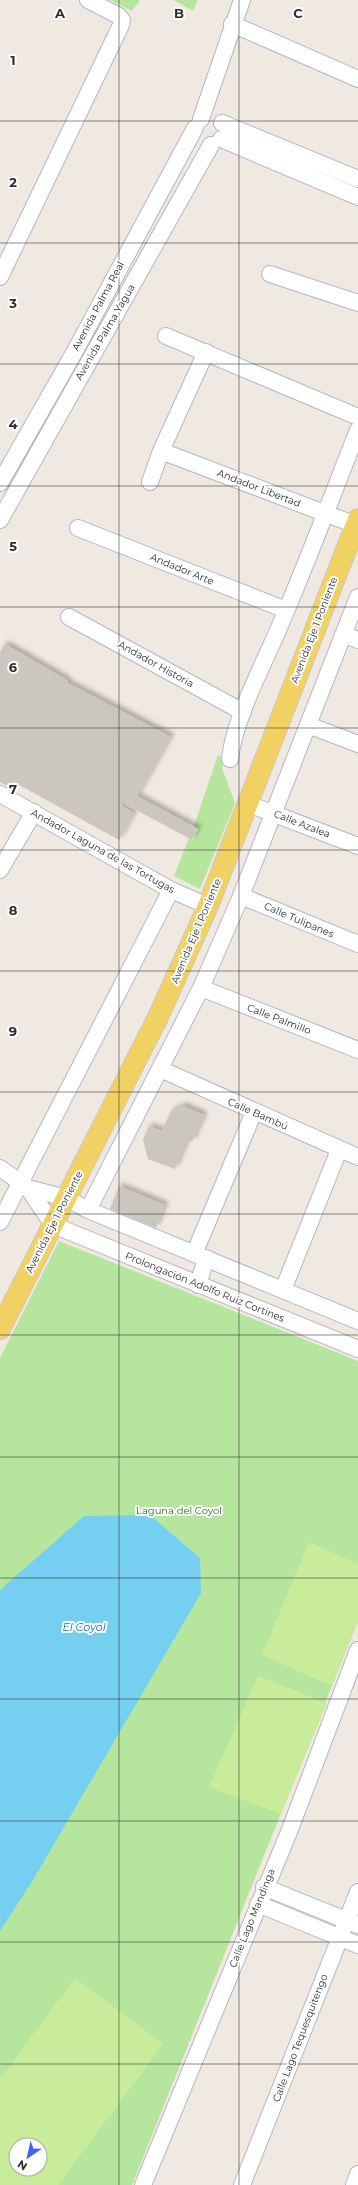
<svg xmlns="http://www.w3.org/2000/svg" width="358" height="2185" font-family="Montserrat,sans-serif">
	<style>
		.green { fill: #b6e59e; fill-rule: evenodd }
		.pitch { fill: #c9ec9a; fill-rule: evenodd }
		.water { fill: #75cff0 }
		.building { fill: #cbc7bf; filter: url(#shadow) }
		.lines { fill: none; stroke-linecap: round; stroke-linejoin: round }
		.minor-casing { stroke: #b4b7c1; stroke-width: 18 }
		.major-casing { stroke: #c9c9c9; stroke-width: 22 }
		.minor { stroke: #fff; stroke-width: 16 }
		.major { stroke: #f2d163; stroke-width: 20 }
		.grid { fill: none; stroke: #2e2e2e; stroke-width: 1; stroke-opacity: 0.55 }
		.labels { text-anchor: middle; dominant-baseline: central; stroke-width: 4; stroke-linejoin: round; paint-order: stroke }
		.street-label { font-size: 10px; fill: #2e2e2e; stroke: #fff }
		.park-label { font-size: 10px; fill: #2c6e1b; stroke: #fff }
		.water-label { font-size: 11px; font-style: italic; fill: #0d6fa3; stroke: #fff }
		.grid-label { font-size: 13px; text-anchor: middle; font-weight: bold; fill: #2e2e2e; stroke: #fff; stroke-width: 4; stroke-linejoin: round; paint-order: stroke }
	</style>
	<defs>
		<filter id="shadow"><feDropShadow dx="3.5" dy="-3.5" stdDeviation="2" flood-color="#0004"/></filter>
	</defs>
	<rect width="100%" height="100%" fill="#efe9e1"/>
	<path class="green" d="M 110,0 L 140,0 L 132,11 Z
		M 174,0 L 198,0 L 193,11 Z
		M 218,755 L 225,759 L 222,768 L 235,803 L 200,889 L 174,876 L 189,838 L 193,840 L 198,829 L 194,826 Z
		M 59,1241 L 358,1361 L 358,1621 L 132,2185 L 0,2185 L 0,1358 ZM 16,2145 L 40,2145 L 40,2169 L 16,2169 Z"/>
	<path class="pitch" d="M 309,1542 L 358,1564 L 358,1619 L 332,1686 L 262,1655 Z
		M 258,1676 L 327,1703 L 281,1814 L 209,1787 Z
		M 75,1978 L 163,2044 L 58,2185 L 0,2185 L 0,2079 ZM 16,2145 L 40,2145 L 40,2169 L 16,2169 Z"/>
	<path class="water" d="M 150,1515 L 200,1558 L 201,1593 L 33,1880 L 0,1931 L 0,1590 L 84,1516 Z"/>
	<path class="building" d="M 5,644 L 67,680 L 68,683 L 171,737 L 137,796 L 198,829 L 192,840 L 125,804 L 126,798 L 122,806 L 134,813 L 119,840 L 12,781 L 9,787 L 0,782 L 0,652 Z
		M 183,1106 L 204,1115 L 192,1142 L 187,1140 L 175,1169 L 148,1159 L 143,1140 L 149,1126 L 162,1131 L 171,1111 Z
		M 119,1186 L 165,1205 L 156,1228 L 110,1209 Z"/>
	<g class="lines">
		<defs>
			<path id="minor" d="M 232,24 L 358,79
				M 201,119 L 242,0
				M 222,123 L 358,179
				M 221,139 L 358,197
				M 270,274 L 358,303
				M 0,277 L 121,25 L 122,20 L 119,16 L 88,0
				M 166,336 L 358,417
				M 161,451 L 356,525
				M 150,482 L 161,451 L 206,352
				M 0,483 L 75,351 L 195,128
				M 0,520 L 211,145
				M 78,528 L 286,610
				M 69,617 L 243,712
				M 343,634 L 358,640
				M 308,725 L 358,744
				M 230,759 C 234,720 263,665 279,628 C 307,563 332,496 358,430
				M 0,794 L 171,890 L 208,906
				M 246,803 L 358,846
				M 0,870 L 34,812
				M 241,896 L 358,944
				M 201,988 L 358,1050
				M 160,1069 L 358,1157
				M 0,1168 L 28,1188 L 53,1225 L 358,1349
				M 28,1188 L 66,1198 L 88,1210 L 358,1321
				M 88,1210 L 201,988 L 241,896 L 358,597
				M 0,1222 L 171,890
				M 194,1254 L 254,1112
				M 198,1285 L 206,1258
				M 283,1290 L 339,1150
				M 264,1887 L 358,1925
				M 258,1904 L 358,1945
				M 143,2185 L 289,1832 L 358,1650
				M 242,2185 L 358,1892
				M 354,2185 L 358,2174"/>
			<path id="major" d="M 0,1329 L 159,1015 L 208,906 L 358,519"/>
		</defs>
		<use href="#minor" class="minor-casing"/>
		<use href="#major" class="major-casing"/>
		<use href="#minor" class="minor"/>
		<use href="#major" class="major"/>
	</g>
	<path class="grid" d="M 119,0 L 119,2185M 239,0 L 239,2185M 0,121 L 358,121M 0,243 L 358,243M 0,364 L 358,364M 0,486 L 358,486M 0,607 L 358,607M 0,728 L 358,728M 0,850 L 358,850M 0,971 L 358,971M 0,1092 L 358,1092M 0,1214 L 358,1214M 0,1335 L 358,1335M 0,1457 L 358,1457M 0,1578 L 358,1578M 0,1699 L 358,1699M 0,1821 L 358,1821M 0,1942 L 358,1942M 0,2064 L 358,2064"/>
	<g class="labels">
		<g class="street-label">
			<text transform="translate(98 306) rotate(-62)">Avenida Palma Real</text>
			<text transform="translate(105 332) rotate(-60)">Avenida Palma Yagua</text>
			<text transform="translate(259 488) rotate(21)">Andador Libertad</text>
			<text transform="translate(182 569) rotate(22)">Andador Arte</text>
			<text transform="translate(314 630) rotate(-69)">Avenida Eje 1 Poniente</text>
			<text transform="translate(156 664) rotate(29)">Andador Historia</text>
			<text transform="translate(302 824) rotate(21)">Calle Azalea</text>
			<text transform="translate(103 851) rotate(29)">Andador Laguna de las Tortugas</text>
			<text transform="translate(299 920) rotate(23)">Calle Tulipanes</text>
			<text transform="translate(196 931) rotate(-67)">Avenida Eje 1 Poniente</text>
			<text transform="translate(279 1019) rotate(21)">Calle Palmillo</text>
			<text transform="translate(258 1114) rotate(24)">Calle Bambú</text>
			<text transform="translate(54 1222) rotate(-63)">Avenida Eje 1 Poniente</text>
			<text transform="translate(205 1287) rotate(22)">Prolongación Adolfo Ruiz Cortines</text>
			<text transform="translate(252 1918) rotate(-68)">Calle Lago Mandinga</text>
			<text transform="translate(300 2038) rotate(-69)">Calle Lago Tequesquitengo</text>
		</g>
		<g class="park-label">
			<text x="179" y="1510">Laguna del Coyol</text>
		</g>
		<g class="water-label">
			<text x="84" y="1627">El Coyol</text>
		</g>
	</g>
	<g class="grid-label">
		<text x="60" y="18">A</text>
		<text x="179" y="18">B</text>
		<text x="298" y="18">C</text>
		<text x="13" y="65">1</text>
		<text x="13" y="187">2</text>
		<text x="13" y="308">3</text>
		<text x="13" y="429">4</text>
		<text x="13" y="551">5</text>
		<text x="13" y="672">6</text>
		<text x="13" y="794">7</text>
		<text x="13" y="915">8</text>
		<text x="13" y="1036">9</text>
	</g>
	<g transform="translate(28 2157) rotate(214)"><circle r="19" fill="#ffffff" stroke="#ababab"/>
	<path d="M0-3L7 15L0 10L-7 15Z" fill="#4264fb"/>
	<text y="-6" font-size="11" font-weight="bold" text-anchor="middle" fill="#2e2e2e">N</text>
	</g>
</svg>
